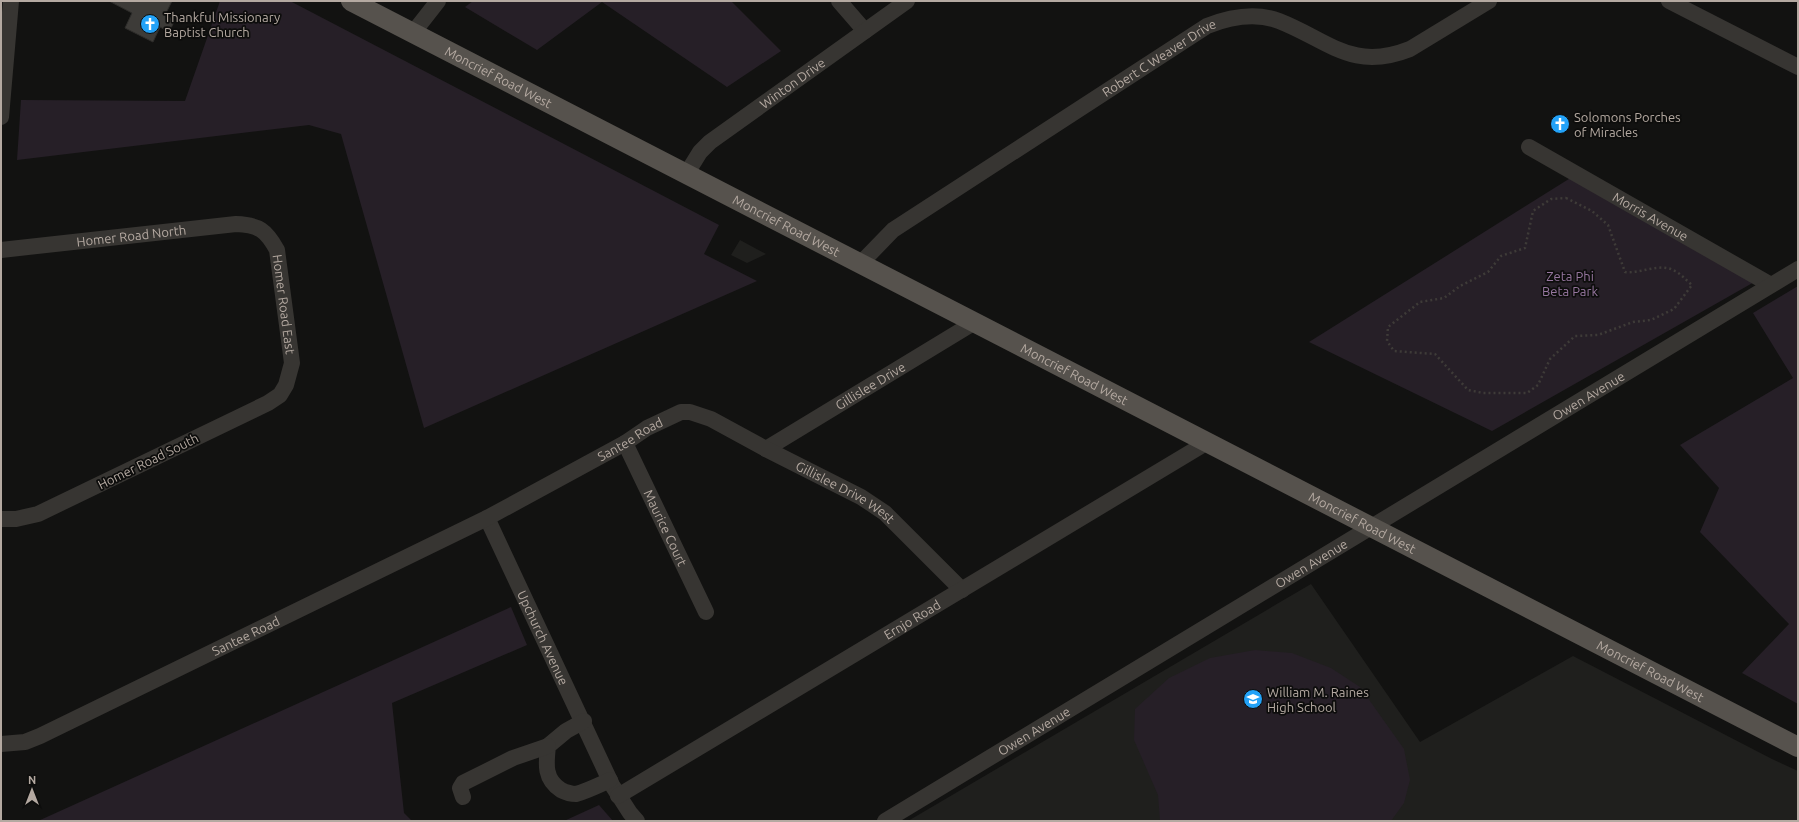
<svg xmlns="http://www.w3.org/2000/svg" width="1799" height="822" font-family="Ubuntu,sans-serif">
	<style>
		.built { fill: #1f1f1d }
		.green { fill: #261f27 }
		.building { fill: #3d3b38; stroke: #2e2d2b }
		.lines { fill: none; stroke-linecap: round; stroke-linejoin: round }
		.path { stroke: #3e3b38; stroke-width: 2.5; stroke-dasharray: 2 3; stroke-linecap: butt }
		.minor { stroke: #373532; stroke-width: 16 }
		.major { stroke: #56524d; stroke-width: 20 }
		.labels { text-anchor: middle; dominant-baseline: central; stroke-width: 3.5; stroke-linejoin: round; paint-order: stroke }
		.poi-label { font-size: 13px; fill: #b4a9a1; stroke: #0d0d0c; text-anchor: start }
		.street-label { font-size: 13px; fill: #b4a9a1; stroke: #0d0d0c }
		.park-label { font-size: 13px; fill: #9777a0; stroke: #0d0d0c }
	</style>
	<rect width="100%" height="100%" fill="#121211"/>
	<path class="built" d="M 740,240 L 766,254 L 747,263 L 731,255 Z
		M 1311,584 L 1420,742 L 1573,656 L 1772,759 L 1798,771 L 1798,821 L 908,821 Z"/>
	<path class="green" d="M 220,1 L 290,1 L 719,225 L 704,254 L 757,281 L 424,428 L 341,134 L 309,125 L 17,160 L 21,100 L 185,101 Z
		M 473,1 L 731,1 L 781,51 L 727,87 L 602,2 L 537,50 L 465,7 Z
		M 1572,177 L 1756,281 L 1492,431 L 1309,342 Z
		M 1798,286 L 1798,704 L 1742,673 L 1789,624 L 1700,532 L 1719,488 L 1680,445 L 1793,378 L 1753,313 Z
		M 511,607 L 527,645 L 392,703 L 404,813 L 412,821 L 38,821 Z
		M 1255,650 L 1292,653 L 1331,668 L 1360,687 L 1404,749 L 1410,780 L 1404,803 L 1391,821 L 1160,821 L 1158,795 L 1134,740 L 1135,709 L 1169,678 L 1210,658 Z
		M 599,805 L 613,821 L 564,821 Z"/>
	<path class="building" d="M 109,1 L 172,1 L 165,15 L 175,20 L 169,32 L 160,27 L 153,42 L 125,28 L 132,13 Z"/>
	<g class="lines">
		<path class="path" d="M 1566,198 L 1592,211 L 1608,225 L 1625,272 C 1641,274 1660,262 1675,271 C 1681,274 1686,280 1692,285 L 1674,309 L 1651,320 L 1633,322 L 1598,335 L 1575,336 L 1550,359 L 1538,385 L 1527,393 L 1483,393 L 1468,390 L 1435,354 L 1394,351 L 1387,341 L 1388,327 L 1420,302 L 1444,298 L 1460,286 L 1488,272 L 1501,256 L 1525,248 L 1533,211 L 1551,199 Z"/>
		<g class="minor">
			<path d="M 839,1 L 865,31"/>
			<path d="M 1669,1 L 1798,67"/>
			<path d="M 413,33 L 438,1"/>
			<path d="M 1,117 L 11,1"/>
			<path id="s1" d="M 1529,147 L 1771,285"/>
			<path id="s2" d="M 687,173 L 700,152 L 710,142 L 907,1"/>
			<path id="s3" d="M 1,250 L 236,224 C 259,225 266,230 277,250 L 292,363 L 286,385 L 280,395 L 268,403 L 38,514 L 16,519 L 1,519"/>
			<path id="s4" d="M 861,263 L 893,230 L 1207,26 C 1230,17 1255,12 1279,21 C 1328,40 1352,72 1410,49 L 1489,1"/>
			<path id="s5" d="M 625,443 L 706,612"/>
			<path id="s6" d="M 766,449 L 975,322"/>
			<path id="s7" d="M 487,518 L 612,785 L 630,813 L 637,821"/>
			<path d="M 584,721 L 566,731 L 548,746 C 546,764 544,779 561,790 C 565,792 571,794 576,794 C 587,791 599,785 610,780"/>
			<path id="s8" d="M 1,744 L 25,742 L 40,736 L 487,518 L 625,443 L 647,428 L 681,412 L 690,412 L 711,419 L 766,449 L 861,497 L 885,513 L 962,590"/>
			<path id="s9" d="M 618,796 L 1206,443"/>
			<path d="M 463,797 L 460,788 L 463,783 L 513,758 L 548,746"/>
			<path id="s10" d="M 885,821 L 1798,269"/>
		</g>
		<path class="major" id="s11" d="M 351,1 L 1798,747"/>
	</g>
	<defs>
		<symbol id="church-disc" viewBox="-11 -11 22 22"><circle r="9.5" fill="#23a2f8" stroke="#0d0d0c"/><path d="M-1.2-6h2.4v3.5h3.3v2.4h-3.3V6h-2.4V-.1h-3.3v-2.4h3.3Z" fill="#fff"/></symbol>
		<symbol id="school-disc" viewBox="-11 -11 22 22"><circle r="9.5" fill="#23a2f8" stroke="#0d0d0c"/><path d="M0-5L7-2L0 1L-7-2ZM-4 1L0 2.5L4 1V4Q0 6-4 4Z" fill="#fff"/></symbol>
	</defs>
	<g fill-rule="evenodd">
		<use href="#church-disc" x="139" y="13" width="22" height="22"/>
		<use href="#church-disc" x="1549" y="113" width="22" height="22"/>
		<use href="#school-disc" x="1242" y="688" width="22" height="22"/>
	</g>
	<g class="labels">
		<g class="poi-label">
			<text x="164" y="17">Thankful Missionary<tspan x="164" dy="15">Baptist Church</tspan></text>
			<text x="1574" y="117">Solomons Porches<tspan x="1574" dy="15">of Miracles</tspan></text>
			<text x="1267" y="692">William M. Raines<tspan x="1267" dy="15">High School</tspan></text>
		</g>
		<g class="street-label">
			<text stroke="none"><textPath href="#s4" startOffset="363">Robert C Weaver Drive</textPath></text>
			<text stroke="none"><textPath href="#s11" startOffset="166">Moncrief Road West</textPath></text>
			<text stroke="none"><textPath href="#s2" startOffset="140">Winton Drive</textPath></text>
			<text stroke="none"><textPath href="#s1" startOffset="140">Morris Avenue</textPath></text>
			<text stroke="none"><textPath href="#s11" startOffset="490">Moncrief Road West</textPath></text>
			<text stroke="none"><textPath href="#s3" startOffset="131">Homer Road North</textPath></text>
			<text stroke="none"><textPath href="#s3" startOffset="343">Homer Road East</textPath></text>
			<text stroke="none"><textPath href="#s11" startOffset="814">Moncrief Road West</textPath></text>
			<text stroke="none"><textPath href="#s6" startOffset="122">Gillislee Drive</textPath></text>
			<text stroke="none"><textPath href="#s10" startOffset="822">Owen Avenue</textPath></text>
			<text stroke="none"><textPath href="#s8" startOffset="701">Santee Road</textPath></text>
			<text transform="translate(148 461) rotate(-26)">Homer Road South</text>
			<text stroke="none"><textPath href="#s8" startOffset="943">Gillislee Drive West</textPath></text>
			<text stroke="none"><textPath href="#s11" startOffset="1138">Moncrief Road West</textPath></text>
			<text stroke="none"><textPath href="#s5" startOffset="94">Maurice Court</textPath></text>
			<text stroke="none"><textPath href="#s10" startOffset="498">Owen Avenue</textPath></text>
			<text stroke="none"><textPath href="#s9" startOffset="343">Ernjo Road</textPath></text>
			<text stroke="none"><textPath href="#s8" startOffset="269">Santee Road</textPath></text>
			<text stroke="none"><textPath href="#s7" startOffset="132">Upchurch Avenue</textPath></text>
			<text stroke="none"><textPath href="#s11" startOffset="1462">Moncrief Road West</textPath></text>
			<text stroke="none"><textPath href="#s10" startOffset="174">Owen Avenue</textPath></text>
		</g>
		<g class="park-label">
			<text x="1570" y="276">Zeta Phi<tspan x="1570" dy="15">Beta Park</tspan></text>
		</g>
	</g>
	<rect width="1799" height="822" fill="none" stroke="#b4a9a1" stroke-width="4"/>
	<g transform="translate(32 790)" stroke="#0d0d0c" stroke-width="3" paint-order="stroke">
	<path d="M0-3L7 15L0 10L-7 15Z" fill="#b4a9a1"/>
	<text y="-6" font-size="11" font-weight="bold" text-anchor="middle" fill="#b4a9a1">N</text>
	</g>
</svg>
